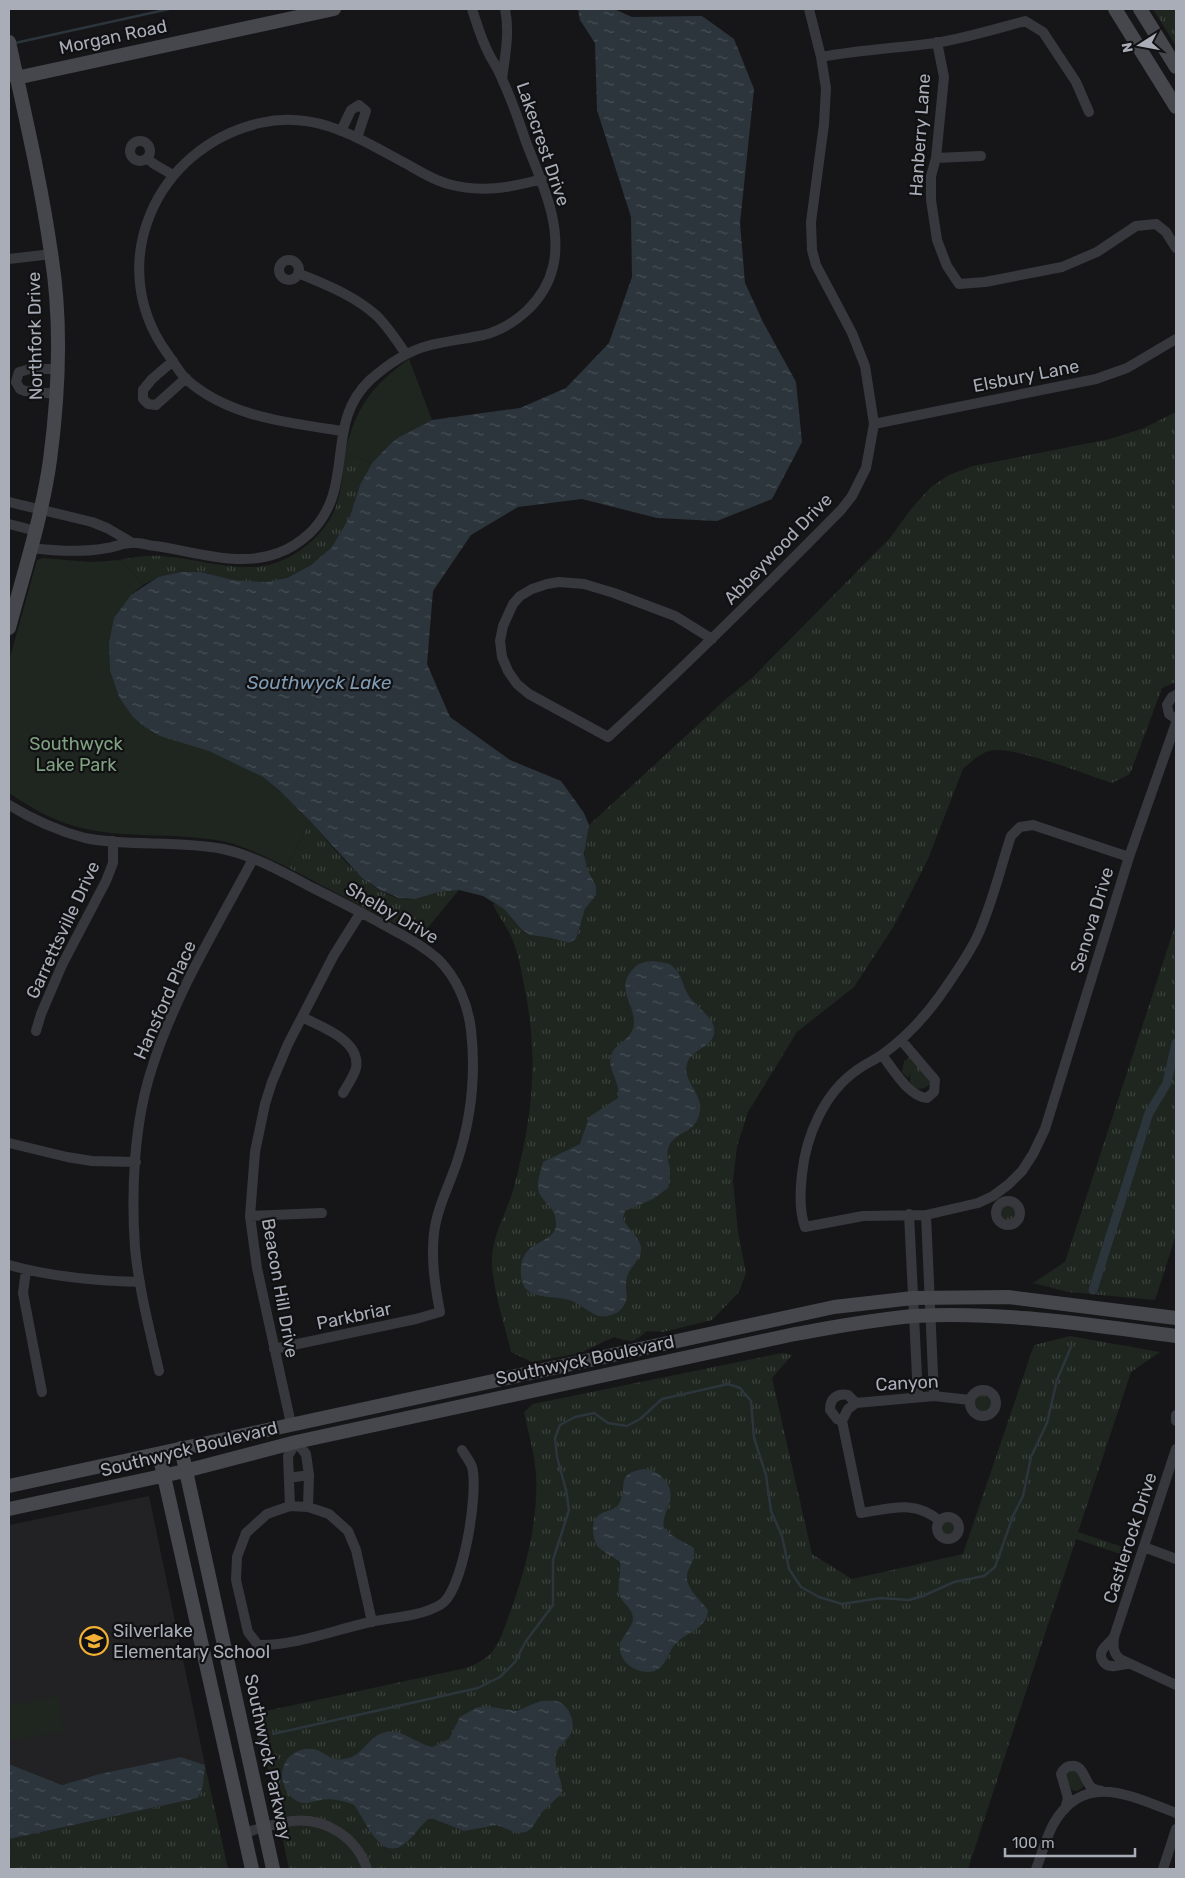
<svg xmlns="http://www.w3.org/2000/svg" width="1185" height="1878" font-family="Rubik,sans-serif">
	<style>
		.built { fill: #222225 }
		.grass { fill: url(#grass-tufts) }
		.park { fill: #1e261f }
		.water { fill: url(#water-ripples) }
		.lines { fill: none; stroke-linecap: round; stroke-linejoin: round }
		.stream { stroke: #2c353c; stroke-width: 2.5 }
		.canal { stroke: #2c353c; stroke-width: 9 }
		.street { stroke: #37383d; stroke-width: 10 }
		.secondary { stroke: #45474d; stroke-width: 14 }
		.labels { text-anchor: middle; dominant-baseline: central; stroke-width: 4.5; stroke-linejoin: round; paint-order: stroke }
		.street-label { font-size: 18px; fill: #a8adb8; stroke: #111113 }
		.park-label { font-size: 18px; fill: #7fa381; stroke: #111113 }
		.poi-label { font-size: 18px; fill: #a8adb8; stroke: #111113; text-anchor: start }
		.water-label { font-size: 19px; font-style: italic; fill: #7f9bb3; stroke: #111113 }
	</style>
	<defs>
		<pattern id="grass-tufts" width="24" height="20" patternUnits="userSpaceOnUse" patternTransform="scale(1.25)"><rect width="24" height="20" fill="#1e261f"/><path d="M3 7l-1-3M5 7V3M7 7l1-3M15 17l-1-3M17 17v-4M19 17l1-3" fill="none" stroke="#3c433d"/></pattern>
		<pattern id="water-ripples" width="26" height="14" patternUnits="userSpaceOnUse" patternTransform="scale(1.25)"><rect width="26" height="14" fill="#2c353c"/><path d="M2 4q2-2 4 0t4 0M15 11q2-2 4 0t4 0" fill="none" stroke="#485056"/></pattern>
	</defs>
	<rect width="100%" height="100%" fill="#161618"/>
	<path class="built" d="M 149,1496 L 205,1765 L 181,1757 L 99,1774 L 62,1785 L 9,1764 L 9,1525 Z"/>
	<path class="grass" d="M 1153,9 L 1176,9 L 1176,46 Z
		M 1176,412 L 1176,682 L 1162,688 L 1130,774 L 1112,783 C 1087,775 1010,744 989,751 C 979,754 971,762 963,769 L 928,859 L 894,926 L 854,987 L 797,1032 L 748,1112 L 737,1146 L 733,1181 L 738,1232 L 746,1273 L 739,1292 L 712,1320 L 663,1332 L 647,1331 C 633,1343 633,1343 614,1337 L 580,1353 L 532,1362 L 511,1352 C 505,1325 493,1291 492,1263 C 491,1236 507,1213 514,1187 C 533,1116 539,1058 524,985 C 521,969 518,950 510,934 C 505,924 498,915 493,905 L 495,903 L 504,909 L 521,929 L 530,935 L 551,938 L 569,943 L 576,939 L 585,909 L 596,895 C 596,884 591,879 587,869 C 582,854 586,840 589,825 L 726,699 L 753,677 L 890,538 L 911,509 L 931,487 L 949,475 L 973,466 L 1110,439 L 1144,428 Z
		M 345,452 L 372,463 L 360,485 L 350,516 L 332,547 L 311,565 L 287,578 L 266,582 L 233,580 L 201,572 L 158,577 L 143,585 L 134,573 L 119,560 C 133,557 147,555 161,556 C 191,558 221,568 252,567 C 286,567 322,540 335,509 C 342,491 343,471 345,452 Z
		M 310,821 C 335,848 372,903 414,899 C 421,898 429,894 436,892 C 443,890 451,890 459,890 L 420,937 L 287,867 Z
		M 1176,923 L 1176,1235 L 1155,1300 L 1068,1292 L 1033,1283 L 1065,1262 Z
		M 910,1057 L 930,1074 L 930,1084 C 919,1095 906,1086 911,1072 L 908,1078 L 902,1072 L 904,1061 Z
		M996 1214a11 11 0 1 1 22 0a11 11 0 1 1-22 0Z
		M 1070,1336 L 1160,1352 L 1131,1372 L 1078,1532 L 1132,1550 L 1129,1557 L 1076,1539 L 968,1869 L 289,1869 L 264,1750 L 259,1745 L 252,1714 L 466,1668 C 476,1664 485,1660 492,1652 C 500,1642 504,1629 508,1618 C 525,1573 539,1520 536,1472 C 534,1452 528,1431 524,1412 L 533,1404 L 782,1353 L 792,1355 L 772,1378 L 812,1554 L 852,1579 L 963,1554 L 1034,1345 Z
		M972 1403a11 11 0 1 1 22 0a11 11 0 1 1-22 0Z
		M939 1528a11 11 0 1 1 22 0a11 11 0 1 1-22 0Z
		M 205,1765 L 228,1869 L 9,1869 L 9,1839 L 198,1798 L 203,1786 Z
		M 1070,1770 L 1076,1770 L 1083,1783 L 1083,1787 L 1077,1791 L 1072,1790 L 1068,1783 L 1066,1774 Z"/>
	<path class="park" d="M 409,359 L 432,420 L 399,437 L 390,444 L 372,463 L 345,452 C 356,408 371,386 409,359 Z
		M 43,558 L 90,562 L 119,560 L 134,573 L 143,585 L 131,595 L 208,750 L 245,767 L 263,777 L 280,791 L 310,821 L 287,867 C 270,859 252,850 234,844 C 183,830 124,841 74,826 C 50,819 30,807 9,793 L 9,661 L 37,560 Z
		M 58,1696 L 64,1731 L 9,1741 L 9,1705 Z"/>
	<path class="water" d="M 578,9 L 614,9 L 632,17 L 702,16 L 734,39 L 754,89 L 740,223 L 745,283 L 763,322 L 796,382 L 802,442 L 772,499 L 717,521 L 657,518 L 582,499 L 518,507 L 471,535 L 433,591 L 427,664 L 450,717 L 510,760 L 561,781 L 584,813 L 589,825 L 584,854 L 587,869 L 596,886 L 596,895 L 585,909 L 576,939 L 569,943 L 551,938 L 530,935 L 521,929 L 504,909 L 483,896 L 459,890 L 438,892 L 415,899 L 399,898 L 380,890 L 361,877 L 310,821 L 280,791 L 263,777 L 209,751 L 160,736 L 145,727 L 133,717 L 119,697 L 110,670 L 109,643 L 114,618 L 131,595 L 158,577 L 181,572 L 201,572 L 233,580 L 266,582 L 287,578 L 311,565 L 332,547 L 350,516 L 360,485 L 372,463 L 390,444 L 399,437 L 432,420 L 520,408 L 566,388 L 609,343 L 632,277 L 631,217 L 597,110 L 595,43 L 580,20 Z
		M 652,961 C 658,962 666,962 671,965 C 680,971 682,982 686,991 C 693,1007 717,1016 714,1034 C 711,1048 690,1050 687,1064 C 682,1081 703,1094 700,1111 C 696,1135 676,1130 669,1146 C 665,1155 670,1164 670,1173 C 670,1178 669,1183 668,1188 L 653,1199 L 625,1211 L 623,1218 C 626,1228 640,1237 641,1247 C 642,1260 630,1266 627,1277 C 623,1292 633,1299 618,1312 C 612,1316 602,1318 596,1315 C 587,1311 579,1303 569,1300 C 556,1296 540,1299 528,1291 C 523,1287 521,1280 521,1274 C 518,1239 555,1245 556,1225 C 557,1206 541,1203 538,1189 C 537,1181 541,1170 543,1162 L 580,1144 L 589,1117 L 618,1098 C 621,1082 607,1070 611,1056 C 614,1043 634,1040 634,1022 C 634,1003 616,989 632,970 C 638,963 644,962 652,961 Z
		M 645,1469 C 659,1471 674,1484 670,1500 C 668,1510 662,1517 664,1528 L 674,1537 L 694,1548 C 696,1562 686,1568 687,1579 C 688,1590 702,1602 708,1610 C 706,1632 684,1631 673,1647 C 668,1654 666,1664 658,1669 C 644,1678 618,1665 620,1646 C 621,1636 632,1629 633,1619 C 633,1608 623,1604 620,1596 C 616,1585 622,1573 620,1562 C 606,1550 593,1552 593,1528 C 593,1523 595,1518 599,1515 C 605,1510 614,1511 619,1504 C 629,1487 613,1473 645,1469 Z
		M 541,1701 C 546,1701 551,1700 557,1701 C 569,1705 576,1722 571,1733 C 567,1742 558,1745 556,1755 C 553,1769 563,1779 562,1793 L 542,1812 L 532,1828 L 526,1832 L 517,1833 L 497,1825 L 464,1831 L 434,1819 L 428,1819 C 419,1827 413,1838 403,1845 C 380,1861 365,1819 354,1805 C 344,1801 332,1798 321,1800 C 313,1801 307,1805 299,1802 C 291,1798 286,1793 284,1785 C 281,1777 281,1771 285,1763 C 290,1752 305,1746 317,1750 C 323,1752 328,1757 334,1759 C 338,1760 345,1759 349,1758 C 365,1753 369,1735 386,1732 C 403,1729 416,1744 432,1747 L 449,1739 L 460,1717 L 476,1708 L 485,1706 L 517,1711 L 528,1706 Z
		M 181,1757 L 205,1765 L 203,1786 L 198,1798 L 9,1839 L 9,1764 L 62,1785 L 99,1774 Z"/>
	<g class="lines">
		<path class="stream" d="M 15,43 L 169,9
			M 273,1734 L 478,1688 L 500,1677 L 515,1662 L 526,1641 L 553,1605 L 553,1560 L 569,1510 L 566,1490 L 557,1457 L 555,1438 L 560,1425 L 575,1417 L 594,1413 L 608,1423 L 627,1426 L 640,1419 L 662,1399 L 728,1384 L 740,1388 L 751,1401 L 754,1438 L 766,1475 L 771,1511 L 782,1536 L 789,1569 L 801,1587 L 819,1597 L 842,1604 L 881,1598 L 909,1600 L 923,1596 L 954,1582 L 984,1576 L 995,1567 L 1013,1516 L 1023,1496 L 1031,1457 L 1047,1423 L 1057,1380 L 1071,1347"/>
		<path class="canal" d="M 1093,1290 L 1149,1113 L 1167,1083 L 1176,1043"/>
		<path class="street" d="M 937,42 L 944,77 L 936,158 L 931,176 L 931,200 L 937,240 L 947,266 L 959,284 L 985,282 L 1062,267 L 1097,252 L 1136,226 L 1156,224 L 1166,232 L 1176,248
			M 821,57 C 859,50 897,48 935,43 C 966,38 995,29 1025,21 L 1043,32 L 1076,82 L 1089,112
			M 502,79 C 505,56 510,32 505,9
			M 341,131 L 351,110 L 359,105 L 366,111 L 357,138
			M130 151a10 10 0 1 1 20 0a10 10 0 1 1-20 0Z
			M 147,158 L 154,164 L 173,175
			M 936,158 L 981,156
			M 9,259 L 52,254
			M279 270a10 10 0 1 1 20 0a10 10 0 1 1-20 0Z
			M 298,273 C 326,285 354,295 377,316 C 388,327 397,341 406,354
			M 173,361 L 152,379 L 143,390 L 143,399 L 148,404 L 156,405 L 186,378
			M 56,394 L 25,391 L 20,389 L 16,382 L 19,372 L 30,369 L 57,369
			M 874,424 L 1096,379 L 1127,368 L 1176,339
			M 342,431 C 289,423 228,417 186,379 C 179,372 173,361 167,353 C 103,264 156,147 260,123 C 316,110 358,138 405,163 C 419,171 433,180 448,184 C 482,193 509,188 542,179
			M 9,502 L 92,522 L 107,528 L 131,542
			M 9,524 L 36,531
			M 31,548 C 56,551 82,553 107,548 C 115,547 123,543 131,543 C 138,542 147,545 155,546 C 194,551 238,568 278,553 C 290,549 301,541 310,533 C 357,487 323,424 370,380 C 387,365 405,352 427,346 C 446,341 465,339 484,335 C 516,326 545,300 553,267 C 563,225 541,181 526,142 C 519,121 512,100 502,79 C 499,70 493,62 489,54 C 481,39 477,24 472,9
			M 712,639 L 675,616 L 614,593 L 584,584 L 559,582 L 547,584 L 532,589 L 520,596 L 513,604 L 503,626 L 500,641 L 502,657 L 508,671 L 517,684 L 529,694 L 608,737 C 688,664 765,587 841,510 L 852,496 L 866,468 L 874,424 L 865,366 L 852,333 L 816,265 L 812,250 L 811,222 L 824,124 L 826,88 L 821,57 L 809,9
			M 1176,695 L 1172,697 L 1167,705 L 1169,714 L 1176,719
			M 9,805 C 32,819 58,831 85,838 C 129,847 177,840 223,849 C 255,856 286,874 315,889 C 341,902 367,915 393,930 C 409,938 424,947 438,959 C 457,978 468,1004 471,1030 C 476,1074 471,1120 457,1162 C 449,1186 437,1208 434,1233 C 431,1260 435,1286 440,1312 L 416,1319 L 274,1349
			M 1129,857 L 1033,825 L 1020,827 L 1011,836 C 1000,869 992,905 977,937 C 967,958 952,978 939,997 C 923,1019 904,1039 883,1054 C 875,1060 865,1064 857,1070 C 824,1093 806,1136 802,1174 C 800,1191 799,1211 805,1227 L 863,1216 L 926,1215 L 978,1203 L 993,1196 L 1009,1184 L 1022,1171 L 1033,1154 L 1045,1129 L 1129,857 L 1176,723
			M 302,1017 C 321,1027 361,1040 356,1068 C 354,1076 347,1086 343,1093
			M 36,1031 L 41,1014 L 62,965 L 106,881 L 113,863 L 113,841
			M 882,1055 C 893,1069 909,1097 927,1098 L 934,1092 L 935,1080 L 901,1040
			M 9,1143 L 67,1157 L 92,1161 L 136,1162
			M996 1213a12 12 0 1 1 24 0a12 12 0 1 1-24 0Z
			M 909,1214 L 918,1397
			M 926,1215 L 934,1396
			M 250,1216 L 322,1213
			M 9,1265 C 52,1277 96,1281 140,1282
			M 26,1270 L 23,1293 L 42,1392
			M 159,1371 C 150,1331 139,1290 135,1248 C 131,1191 134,1122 152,1068 C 175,994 217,927 253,859
			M970 1403a13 13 0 1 1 26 0a13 13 0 1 1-26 0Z
			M 1176,1415 L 1176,1421
			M 842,1421 L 837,1419 L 830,1410 C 830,1399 836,1393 848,1395 L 856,1403
			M 291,1424 L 257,1268 L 250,1216 L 255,1152 L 265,1104 L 272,1082 L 288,1044 L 334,955 L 361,912
			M 1176,1449 L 1114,1637 C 1113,1647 1113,1653 1120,1659 L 1176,1685
			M 289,1478 L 309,1475
			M 290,1506 L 288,1456 L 296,1442 L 306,1454 L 309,1475 L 308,1507
			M937 1528a11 11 0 1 1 22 0a11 11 0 1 1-22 0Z
			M 940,1521 C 914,1499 891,1509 861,1513 L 842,1421 L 848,1409 L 856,1403 L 934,1396 L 970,1400
			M 1144,1547 L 1176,1559
			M 372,1622 L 356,1550 L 348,1531 L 329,1514 L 308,1507 L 290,1506 L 267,1514 L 246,1533 L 237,1557 L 236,1580 L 248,1632 L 258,1645 C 295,1646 334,1630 370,1622 C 393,1617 419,1617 440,1605 C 463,1593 479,1491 472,1467 C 470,1461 465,1455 462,1450
			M 1114,1637 C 1111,1641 1106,1645 1103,1649 C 1098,1656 1103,1666 1112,1666 C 1117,1667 1122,1664 1128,1664
			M 1065,1809 L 1068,1798 L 1061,1774 C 1063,1770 1065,1767 1070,1766 C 1083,1763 1084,1780 1091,1787 C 1094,1790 1098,1790 1102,1791
			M 243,1833 C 259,1829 276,1823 292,1821 C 326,1817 357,1838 367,1869
			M 1036,1869 C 1042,1854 1046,1837 1054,1823 C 1085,1770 1133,1797 1176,1813
			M 1163,1869 L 1176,1829"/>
		<path class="secondary" d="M 1115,9 L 1176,107
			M 1140,9 L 1176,67
			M 9,42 C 24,111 41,182 51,253 C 62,320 59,392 50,460 C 42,517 24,572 9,628
			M 16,78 L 334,9
			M 181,1448 L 273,1869
			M 159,1454 L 252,1869
			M 9,1486 L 834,1307 L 913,1298 L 1008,1297 L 1176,1318
			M 9,1509 L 185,1471 L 296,1442 L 795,1334 C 834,1327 875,1319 915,1316 C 1003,1311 1089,1325 1176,1336"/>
	</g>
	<defs>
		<symbol id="school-ring" viewBox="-11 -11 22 22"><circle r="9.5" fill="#111113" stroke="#f2b134" stroke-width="1.5"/><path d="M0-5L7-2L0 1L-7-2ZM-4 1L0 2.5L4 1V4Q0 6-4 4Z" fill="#f2b134"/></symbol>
	</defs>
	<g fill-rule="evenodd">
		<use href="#school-ring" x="78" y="1625" width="32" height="32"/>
	</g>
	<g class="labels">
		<g class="street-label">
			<text transform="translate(113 37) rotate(-12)">Morgan Road</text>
			<text transform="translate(920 135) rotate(-86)">Hanberry Lane</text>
			<text transform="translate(543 144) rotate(71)">Lakecrest Drive</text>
			<text transform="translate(35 336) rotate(-91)">Northfork Drive</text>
			<text transform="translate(1026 376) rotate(-11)">Elsbury Lane</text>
			<text transform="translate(778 549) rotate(-46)">Abbeywood Drive</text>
			<text transform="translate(392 913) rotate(30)">Shelby Drive</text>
			<text transform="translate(1092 920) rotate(-73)">Senova Drive</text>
			<text transform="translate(63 930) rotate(-65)">Garrettsville Drive</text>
			<text transform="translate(165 1000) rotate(-66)">Hansford Place</text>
			<text transform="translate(280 1288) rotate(80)">Beacon Hill Drive</text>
			<text transform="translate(354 1316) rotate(-12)">Parkbriar</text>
			<text transform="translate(585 1360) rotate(-12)">Southwyck Boulevard</text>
			<text transform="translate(907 1383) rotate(-3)">Canyon</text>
			<text transform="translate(189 1449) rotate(-14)">Southwyck Boulevard</text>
			<text transform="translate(1130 1538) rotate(-72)">Castlerock Drive</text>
			<text transform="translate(268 1757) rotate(78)">Southwyck Parkway</text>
		</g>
		<g class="park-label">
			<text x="76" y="744">Southwyck<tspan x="76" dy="21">Lake Park</tspan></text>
		</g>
		<g class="poi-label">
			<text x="113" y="1631">Silverlake<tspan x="113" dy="21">Elementary School</tspan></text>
		</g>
		<g class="water-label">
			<text x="319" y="682">Southwyck Lake</text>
		</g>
	</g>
	<rect width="1185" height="1878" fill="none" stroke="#a8adb8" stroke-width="20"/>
	<g transform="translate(1140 45) rotate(259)" stroke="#111113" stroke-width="4" paint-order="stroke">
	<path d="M0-4L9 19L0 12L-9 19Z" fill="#a8adb8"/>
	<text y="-8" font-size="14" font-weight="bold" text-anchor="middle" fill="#a8adb8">N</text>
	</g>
	<path d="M1005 1848v8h130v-8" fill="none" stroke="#a8adb8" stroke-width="2.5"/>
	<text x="1012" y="1848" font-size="15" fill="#a8adb8" stroke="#111113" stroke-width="4" paint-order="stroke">100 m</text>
</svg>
